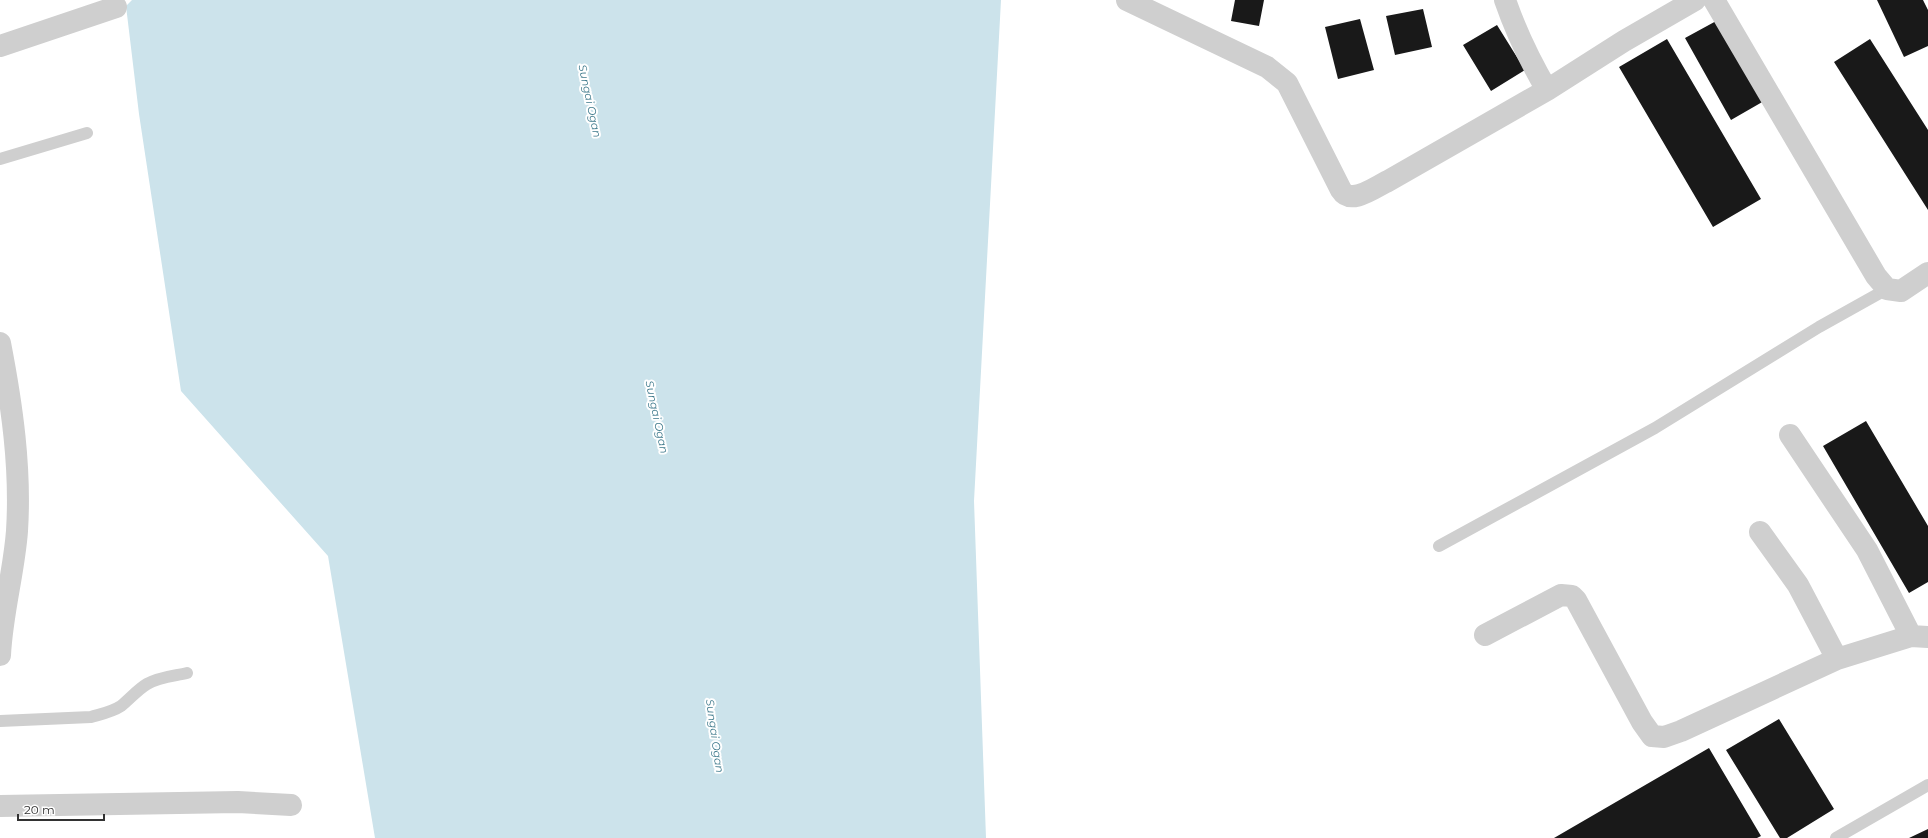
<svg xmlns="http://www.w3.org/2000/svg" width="1928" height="838" font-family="Montserrat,sans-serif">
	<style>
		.water { fill: #cce3eb }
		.building { fill: #191919 }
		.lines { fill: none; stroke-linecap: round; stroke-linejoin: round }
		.service { stroke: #cfcfcf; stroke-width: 12 }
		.minor { stroke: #cfcfcf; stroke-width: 22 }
		.labels { text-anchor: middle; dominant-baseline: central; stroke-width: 4; stroke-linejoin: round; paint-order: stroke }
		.water-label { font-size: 11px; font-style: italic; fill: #3f7a8c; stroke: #fff }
	</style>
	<rect width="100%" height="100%" fill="#fff"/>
	<path class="water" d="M 132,0 L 1001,0 L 974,501 L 986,838 L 375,838 L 328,556 L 181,391 L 139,114 L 126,6 Z"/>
	<path class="building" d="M 1235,0 L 1264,0 L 1259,26 L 1231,21 Z
		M 1877,0 L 1923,0 L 1928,10 L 1928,46 L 1904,57 Z
		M 1423,9 L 1432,47 L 1395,55 L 1386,16 Z
		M 1360,19 L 1374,70 L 1338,79 L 1325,27 Z
		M 1718,20 L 1764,101 L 1731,120 L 1685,38 Z
		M 1497,25 L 1525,70 L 1491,91 L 1463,45 Z
		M 1667,39 L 1761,199 L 1713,227 L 1619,67 Z
		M 1870,39 L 1928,130 L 1928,210 L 1834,62 Z
		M 1866,421 L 1928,526 L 1928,582 L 1909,593 L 1823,446 Z
		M 1779,719 L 1834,809 L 1787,838 L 1780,838 L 1726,750 Z
		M 1709,748 L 1761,836 L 1757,838 L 1554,838 Z
		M 1928,829 L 1928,838 L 1909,838 Z"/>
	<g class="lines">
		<path class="service" d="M 0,159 L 87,133
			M 1439,546 L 1655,428 L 1819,327 L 1887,289
			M 0,721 L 91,717 C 101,714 112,712 121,706 C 130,699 137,690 147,684 C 159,677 174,676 187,673
			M 1836,838 L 1928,785"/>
		<path class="minor" d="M 1127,0 L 1267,67 L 1287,83 L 1341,190 C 1351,206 1375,187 1388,181 L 1547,90
			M 1505,0 C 1516,32 1530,61 1547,90 L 1624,41 L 1695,0
			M 1714,0 L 1876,276 L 1887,289 L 1901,291 L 1928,273
			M 0,46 L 116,7
			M 0,343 C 12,405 21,468 17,531 C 14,572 2,613 0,655
			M 1790,435 L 1867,550 L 1911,636
			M 1760,532 L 1798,585 L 1837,659
			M 1485,635 L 1561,595 L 1572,596 L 1576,600 L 1642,722 L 1652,736 L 1664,737 L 1681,731 L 1837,659 L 1911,636 L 1928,637
			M 0,806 L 238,802 L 291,805"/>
	</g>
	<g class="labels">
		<g class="water-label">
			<text transform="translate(590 101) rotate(78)">Sungai Ogan</text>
			<text transform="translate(657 417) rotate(78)">Sungai Ogan</text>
			<text transform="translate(715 736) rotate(82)">Sungai Ogan</text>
		</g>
	</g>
	<path d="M18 814v6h86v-6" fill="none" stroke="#323232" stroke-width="2"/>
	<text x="24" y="814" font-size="12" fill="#323232" stroke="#ffffff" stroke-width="3" paint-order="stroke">20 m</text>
</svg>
